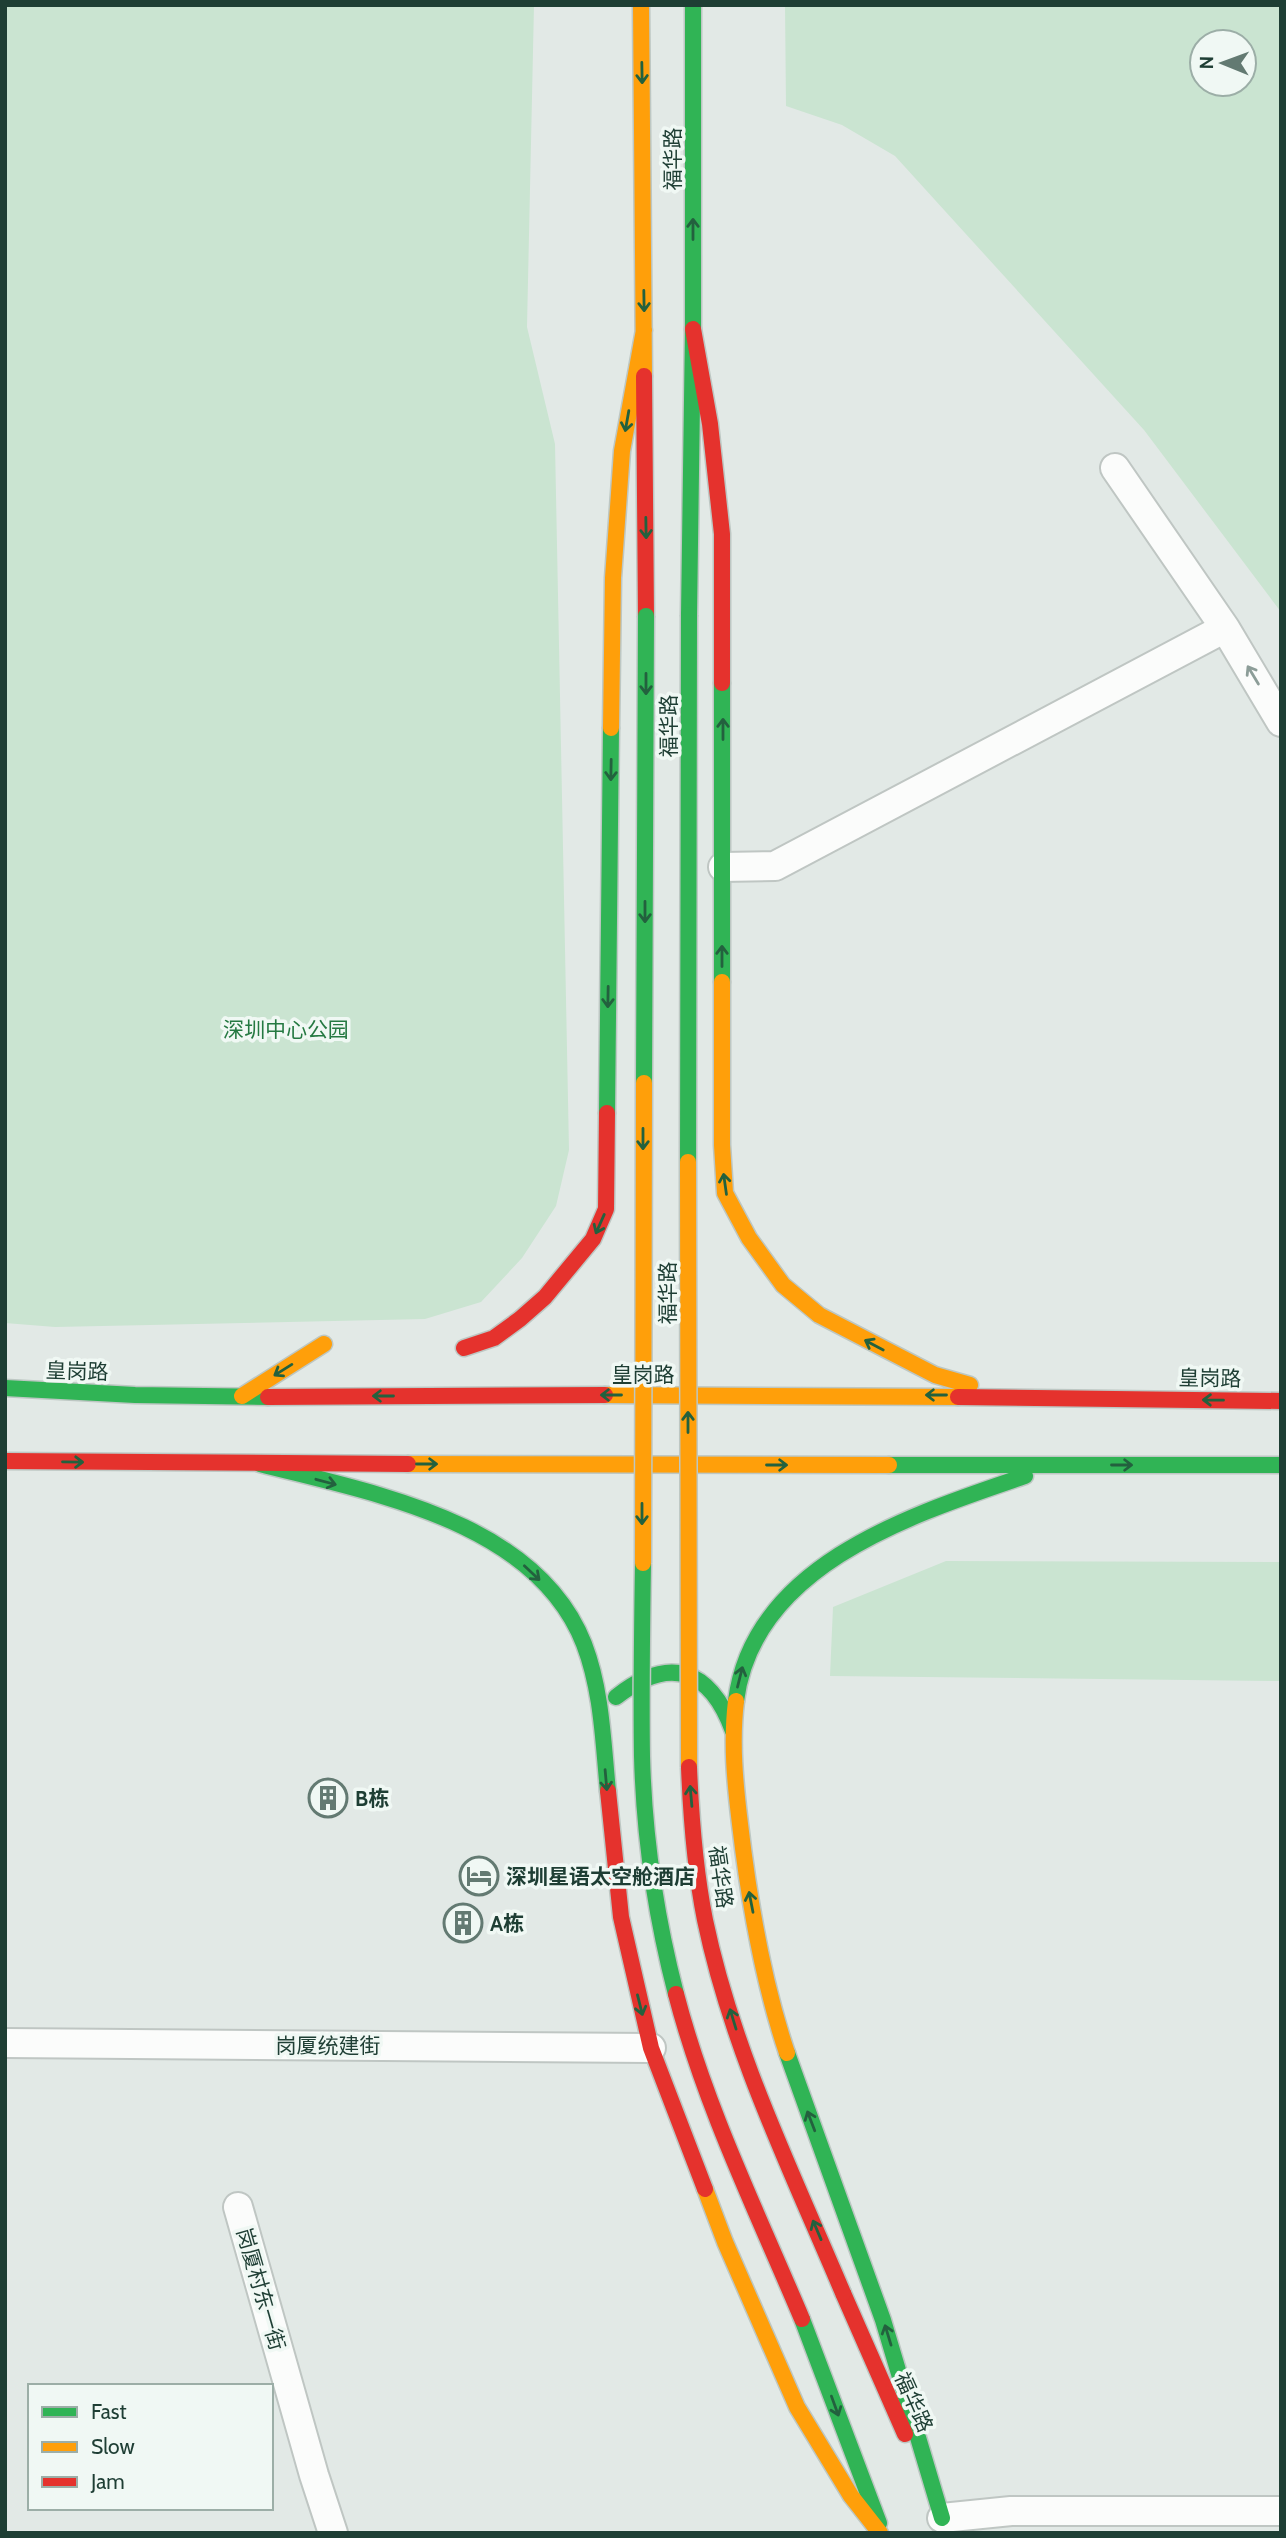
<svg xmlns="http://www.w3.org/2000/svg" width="1286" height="2538" font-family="Cabin,'Noto Sans SC',sans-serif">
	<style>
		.green { fill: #cae4d1; fill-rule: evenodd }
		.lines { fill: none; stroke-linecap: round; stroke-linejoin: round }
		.street-casing { stroke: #bfc6c3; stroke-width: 32 }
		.fast-casing { stroke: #bdc7c3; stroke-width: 19 }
		.slow-casing { stroke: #bdc7c3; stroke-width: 19 }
		.jam-casing { stroke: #bdc7c3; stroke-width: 19 }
		.street { stroke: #fbfcfb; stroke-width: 28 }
		.fast { stroke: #30b455; stroke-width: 16 }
		.slow { stroke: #ff9f0a; stroke-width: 16 }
		.jam { stroke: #e5322d; stroke-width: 16 }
		.fast-bridge-casing { stroke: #bdc7c3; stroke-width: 19; stroke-linecap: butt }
		.slow-bridge-casing { stroke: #bdc7c3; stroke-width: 19; stroke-linecap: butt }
		.jam-bridge-casing { stroke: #bdc7c3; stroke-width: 19; stroke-linecap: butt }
		.fast-bridge { stroke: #30b455; stroke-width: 16 }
		.slow-bridge { stroke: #ff9f0a; stroke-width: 16 }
		.jam-bridge { stroke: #e5322d; stroke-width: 16 }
		.oneway { stroke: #23613e }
		.oneway2 { stroke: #8c9d98 }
		.labels { text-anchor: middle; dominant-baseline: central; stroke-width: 7; stroke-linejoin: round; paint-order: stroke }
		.street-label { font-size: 21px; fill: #1e3e34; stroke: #f0f8f4 }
		.park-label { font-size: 21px; fill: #257942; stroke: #f0f8f4 }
		.poi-label { font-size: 21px; font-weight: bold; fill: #1e3e34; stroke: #f0f8f4; text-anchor: start }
	</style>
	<rect width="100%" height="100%" fill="#e2e9e6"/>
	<path class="green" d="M 5,5 L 534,5 L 527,327 L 555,444 L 569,1150 L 556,1206 L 522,1258 L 481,1302 L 425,1319 L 55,1327 L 5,1323 Z
		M 785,5 L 1281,5 L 1281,612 L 1144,430 L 895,156 L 842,125 L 786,106 ZM 1202,42 L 1244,42 L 1244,84 L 1202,84 Z
		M 946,1561 L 1281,1562 L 1281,1681 L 830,1676 L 833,1607 Z"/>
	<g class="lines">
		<defs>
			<path id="street" d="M 1115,468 L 1225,628 L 1281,722
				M 723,867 L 775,866 L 1225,628
				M 5,2043 L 651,2048
				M 238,2207 L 314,2475 L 333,2533
				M 942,2518 L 1011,2511 L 1281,2511"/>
			<path id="fast" d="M 689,615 L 693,329 L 693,5
				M 722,683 L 722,982
				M 607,1113 L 611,728
				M 5,1388 L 135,1395 L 268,1397
				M 260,1464 C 372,1493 536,1521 584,1644 C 602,1691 603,1742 608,1791
				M 889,1465 L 1281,1465
				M 616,1697 C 669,1655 710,1668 733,1731
				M 736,1701 C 753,1564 914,1514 1025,1476
				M 787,2053 L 883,2320 L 942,2518
				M 802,2319 L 879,2523"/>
			<path id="slow" d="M 641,5 L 644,376
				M 611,728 L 613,578 L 622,451 L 644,330
				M 722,982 L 722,1145 L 725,1193 L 749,1238 L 783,1285 L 819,1315 L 935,1375 L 970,1385
				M 605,1395 L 958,1397
				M 242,1396 L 324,1344
				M 408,1464 L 889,1465
				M 736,1701 C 731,1742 735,1783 740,1824 C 749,1901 762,1979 787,2053
				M 705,2189 L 725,2242 L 797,2407 L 851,2496 L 880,2533"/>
			<path id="jam" d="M 693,329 L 710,424 L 722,534 L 722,683
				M 644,376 L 646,616
				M 464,1348 L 494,1338 L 520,1319 L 545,1297 L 593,1239 L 606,1209 L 607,1113
				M 268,1397 L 605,1395
				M 958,1397 L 1281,1401
				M 5,1461 L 408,1464
				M 608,1791 L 621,1917 L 651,2048 L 705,2189
				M 843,2293 L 905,2434"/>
		</defs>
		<use href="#street" class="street-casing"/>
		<use href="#fast" class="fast-casing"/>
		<use href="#slow" class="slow-casing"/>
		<use href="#jam" class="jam-casing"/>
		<use href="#street" class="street"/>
		<use href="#fast" class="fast"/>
		<use href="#slow" class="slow"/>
		<use href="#jam" class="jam"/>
		<defs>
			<path id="fast-bridge" d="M 644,1083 L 646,616
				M 688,1162 L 689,615
				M 643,1563 C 642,1627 641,1692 642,1756 C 644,1836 656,1917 676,1994"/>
			<path id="slow-bridge" d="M 688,1162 L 689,1767
				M 643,1563 L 644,1083"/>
			<path id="jam-bridge" d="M 689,1767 C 691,1818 695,1870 705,1920 C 732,2050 792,2172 843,2293
				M 676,1994 C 705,2106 757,2212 802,2319"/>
		</defs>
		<use href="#fast-bridge" class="fast-bridge-casing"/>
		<use href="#slow-bridge" class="slow-bridge-casing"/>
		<use href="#jam-bridge" class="jam-bridge-casing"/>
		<use href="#fast-bridge" class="fast-bridge"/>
		<use href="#slow-bridge" class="slow-bridge"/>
		<use href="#jam-bridge" class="jam-bridge"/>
	</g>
	<defs><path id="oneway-shaft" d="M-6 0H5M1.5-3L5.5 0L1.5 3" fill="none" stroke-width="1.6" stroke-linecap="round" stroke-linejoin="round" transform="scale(1.75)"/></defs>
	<g class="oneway">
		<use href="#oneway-shaft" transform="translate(642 73) rotate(89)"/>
		<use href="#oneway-shaft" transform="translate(693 229) rotate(-90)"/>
		<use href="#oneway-shaft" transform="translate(644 301) rotate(89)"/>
		<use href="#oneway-shaft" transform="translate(627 421) rotate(100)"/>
		<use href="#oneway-shaft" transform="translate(646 528) rotate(89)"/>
		<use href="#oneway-shaft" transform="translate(646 684) rotate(90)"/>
		<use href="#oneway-shaft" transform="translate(723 729) rotate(-90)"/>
		<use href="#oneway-shaft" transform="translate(611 770) rotate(91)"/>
		<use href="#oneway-shaft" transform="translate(645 912) rotate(90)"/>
		<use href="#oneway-shaft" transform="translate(722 956) rotate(-90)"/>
		<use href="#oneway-shaft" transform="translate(608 997) rotate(91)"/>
		<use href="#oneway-shaft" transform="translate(643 1139) rotate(90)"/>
		<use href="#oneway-shaft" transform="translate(725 1184) rotate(-98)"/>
		<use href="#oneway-shaft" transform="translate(600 1224) rotate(114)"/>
		<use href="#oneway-shaft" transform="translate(874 1345) rotate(-152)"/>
		<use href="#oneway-shaft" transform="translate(283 1370) rotate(148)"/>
		<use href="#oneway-shaft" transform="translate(611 1395) rotate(180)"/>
		<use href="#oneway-shaft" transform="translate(936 1395) rotate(-180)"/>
		<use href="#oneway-shaft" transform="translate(383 1396) rotate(180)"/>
		<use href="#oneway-shaft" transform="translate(1213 1400) rotate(-179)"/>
		<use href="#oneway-shaft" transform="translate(688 1422) rotate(-90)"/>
		<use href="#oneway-shaft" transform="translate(73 1462) rotate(1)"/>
		<use href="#oneway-shaft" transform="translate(427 1464)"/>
		<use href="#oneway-shaft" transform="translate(777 1465)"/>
		<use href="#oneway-shaft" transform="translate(1122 1465)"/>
		<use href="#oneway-shaft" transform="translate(326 1482) rotate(15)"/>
		<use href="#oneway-shaft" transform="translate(642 1514) rotate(90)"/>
		<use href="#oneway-shaft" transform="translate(532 1573) rotate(43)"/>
		<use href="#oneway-shaft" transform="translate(740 1677) rotate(-76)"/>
		<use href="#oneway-shaft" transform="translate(606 1780) rotate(85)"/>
		<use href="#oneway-shaft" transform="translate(691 1796) rotate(-95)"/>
		<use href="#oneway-shaft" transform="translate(751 1902) rotate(-101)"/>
		<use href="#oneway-shaft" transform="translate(640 2005) rotate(76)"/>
		<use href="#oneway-shaft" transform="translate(733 2019) rotate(-107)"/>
		<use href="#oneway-shaft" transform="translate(811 2121) rotate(-111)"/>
		<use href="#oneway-shaft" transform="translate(817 2230) rotate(-113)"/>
		<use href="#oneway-shaft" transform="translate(888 2335) rotate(-107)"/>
		<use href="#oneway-shaft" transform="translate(835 2406) rotate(70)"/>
	</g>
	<use class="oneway2" href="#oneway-shaft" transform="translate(1253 675) rotate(-121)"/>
	<defs>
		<symbol id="building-ring" viewBox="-11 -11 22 22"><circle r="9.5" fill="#f0f8f4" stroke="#637a72" stroke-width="1.5"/><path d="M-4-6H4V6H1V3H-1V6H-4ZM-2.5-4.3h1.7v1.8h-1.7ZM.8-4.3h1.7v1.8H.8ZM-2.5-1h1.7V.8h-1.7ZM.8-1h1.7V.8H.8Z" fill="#637a72"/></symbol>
		<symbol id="hotel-ring" viewBox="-11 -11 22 22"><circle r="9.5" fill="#f0f8f4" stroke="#637a72" stroke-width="1.5"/><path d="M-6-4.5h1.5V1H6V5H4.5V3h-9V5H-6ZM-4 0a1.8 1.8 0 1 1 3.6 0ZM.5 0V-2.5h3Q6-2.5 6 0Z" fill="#637a72"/></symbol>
	</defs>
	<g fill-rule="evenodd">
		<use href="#building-ring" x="306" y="1776" width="44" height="44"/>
		<use href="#hotel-ring" x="457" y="1854" width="44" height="44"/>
		<use href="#building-ring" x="441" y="1901" width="44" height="44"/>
	</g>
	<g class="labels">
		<g class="street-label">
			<text transform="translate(672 159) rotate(-90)">福华路</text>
			<text transform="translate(668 726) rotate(-90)">福华路</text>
			<text transform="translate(667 1293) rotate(-90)">福华路</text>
			<text transform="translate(77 1371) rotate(2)">皇岗路</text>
			<text x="643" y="1374">皇岗路</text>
			<text transform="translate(1210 1378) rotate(1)">皇岗路</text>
			<text transform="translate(721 1877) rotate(82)">福华路</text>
			<text x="328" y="2045">岗厦统建街</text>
			<text transform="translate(261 2289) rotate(74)">岗厦村东一街</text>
			<text transform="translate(914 2402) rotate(66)">福华路</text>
		</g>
		<g class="park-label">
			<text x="286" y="1029">深圳中心公园</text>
		</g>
		<g class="poi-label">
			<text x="355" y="1798">B栋</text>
			<text x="506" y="1876">深圳星语太空舱酒店</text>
			<text x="490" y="1923">A栋</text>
		</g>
	</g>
	<rect width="1286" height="2538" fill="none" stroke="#1e3e34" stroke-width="14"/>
	<rect x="28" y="2384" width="245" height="126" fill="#f0f8f4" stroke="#9caea7" stroke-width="2"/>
	<rect x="42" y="2407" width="35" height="10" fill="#30b455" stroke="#9caea7" stroke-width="2"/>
	<text x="91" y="2419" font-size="21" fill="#1e3e34">Fast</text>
	<rect x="42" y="2442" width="35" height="10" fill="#ff9f0a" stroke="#9caea7" stroke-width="2"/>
	<text x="91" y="2454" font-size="21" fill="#1e3e34">Slow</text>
	<rect x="42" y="2477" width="35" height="10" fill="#e5322d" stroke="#9caea7" stroke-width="2"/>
	<text x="91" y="2489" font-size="21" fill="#1e3e34">Jam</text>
	<g transform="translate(1223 63) rotate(271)"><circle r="33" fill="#f0f8f4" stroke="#9caea7" stroke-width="2"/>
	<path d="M0-5L12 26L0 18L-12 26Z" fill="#637a72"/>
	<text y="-10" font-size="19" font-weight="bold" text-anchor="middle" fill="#1e3e34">N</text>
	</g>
</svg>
